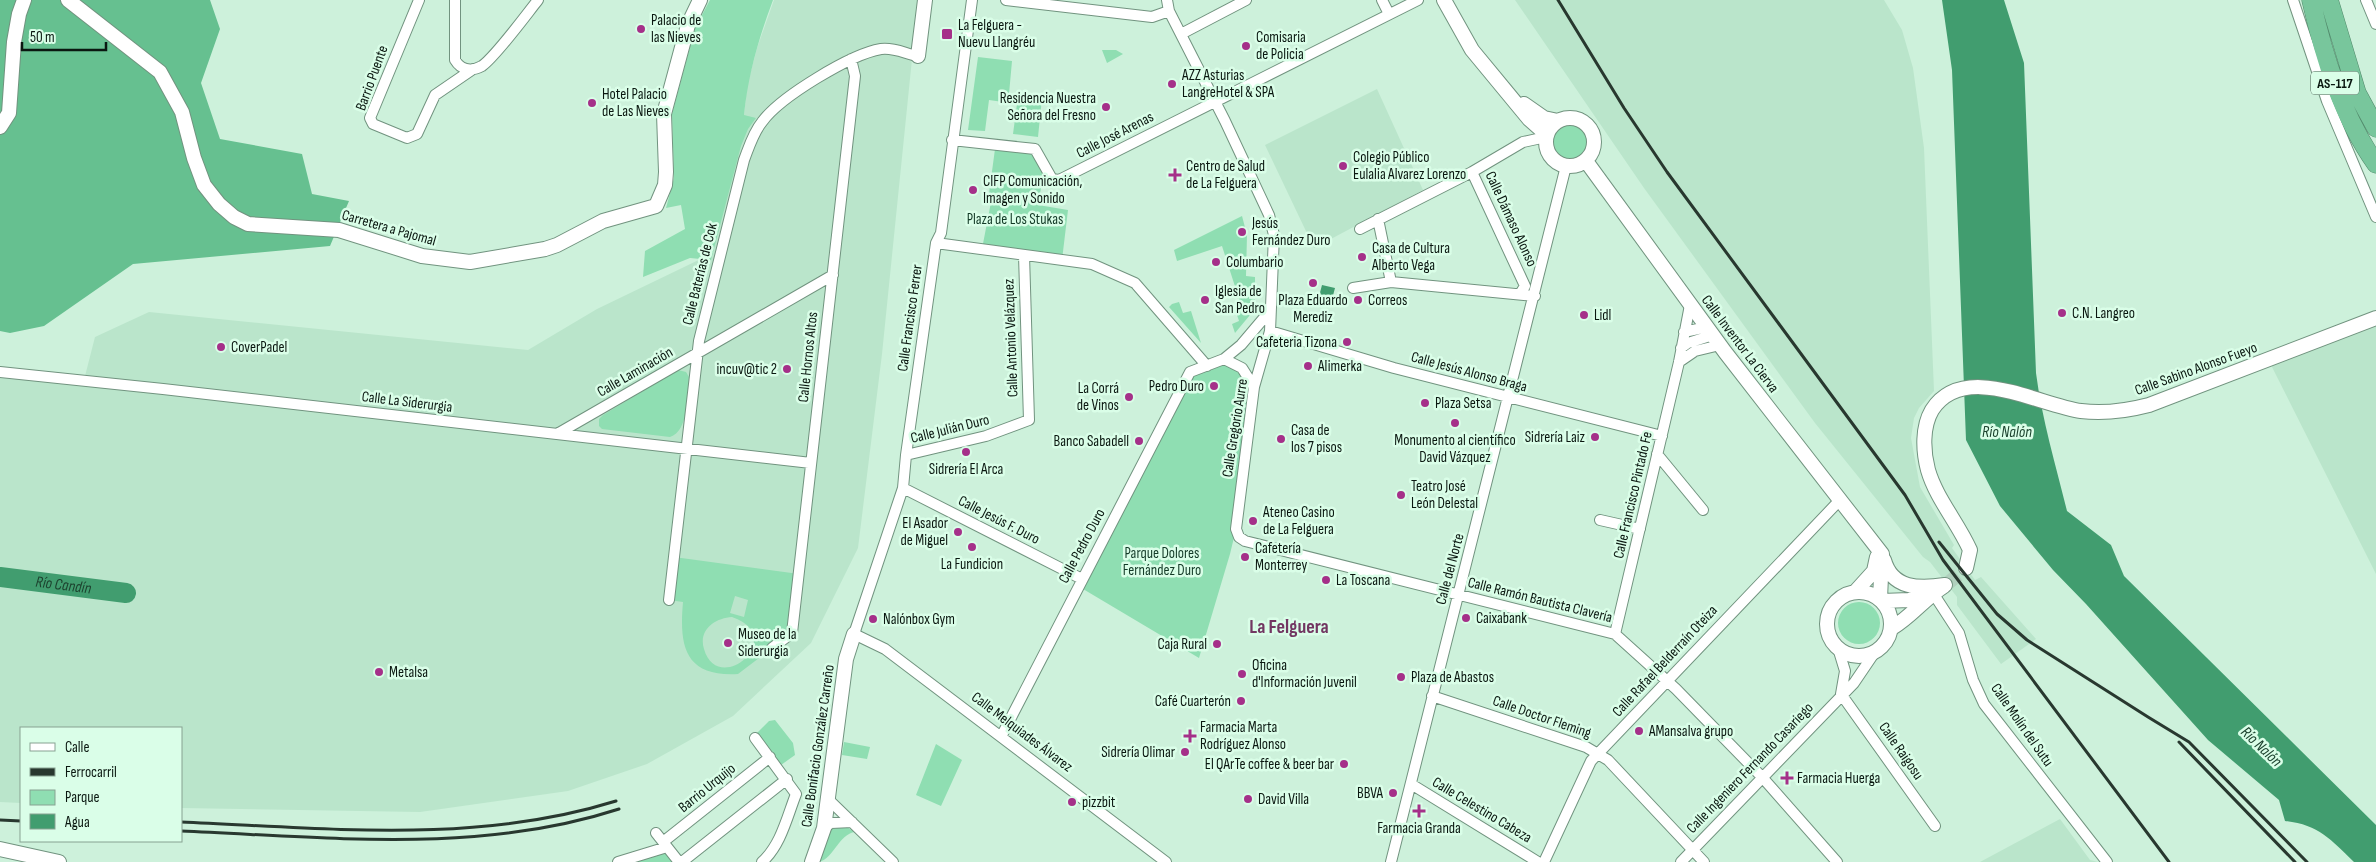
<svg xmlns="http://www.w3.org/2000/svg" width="2376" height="862" font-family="'Sofia Sans Condensed',sans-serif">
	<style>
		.built { fill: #bae5cb }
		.green { fill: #8fdeb2; fill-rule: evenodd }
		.forest { fill: #66c090 }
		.water { fill: #419d6f }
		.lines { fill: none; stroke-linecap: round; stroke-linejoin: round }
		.river { stroke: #419d6f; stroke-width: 20 }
		.secondary-tunnel { stroke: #b0d0bd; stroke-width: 14; stroke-dasharray: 14 7; stroke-linecap: butt }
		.street-casing { stroke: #71937f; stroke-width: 12 }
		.secondary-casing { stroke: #71937f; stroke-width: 16 }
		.highway-casing { stroke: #52896b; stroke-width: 19 }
		.street { stroke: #fff; stroke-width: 10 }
		.secondary { stroke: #fff; stroke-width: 14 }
		.highway { stroke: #78c69c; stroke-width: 18 }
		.rail { stroke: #28382f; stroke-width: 3 }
		.poi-dot { fill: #a53089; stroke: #dafee8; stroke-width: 2 }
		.labels { text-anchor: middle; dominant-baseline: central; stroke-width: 5; stroke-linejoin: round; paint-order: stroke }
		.shield { fill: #dafee8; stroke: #485c51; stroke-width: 1 }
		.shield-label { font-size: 14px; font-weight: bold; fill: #0a1710 }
		.poi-label { font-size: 15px; fill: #0a1710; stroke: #dafee8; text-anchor: start }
		.street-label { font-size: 15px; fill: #0a1710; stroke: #dafee8 }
		.park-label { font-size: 15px; fill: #133a27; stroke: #dafee8 }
		.water-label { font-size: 16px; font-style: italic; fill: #1d432f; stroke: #dafee8 }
		.district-label { font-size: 20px; font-weight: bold; fill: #723762; stroke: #dafee8 }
	</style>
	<rect width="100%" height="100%" fill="#cdf1db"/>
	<path class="built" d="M 774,0 L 918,0 L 882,354 L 858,548 L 811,643 L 733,716 L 647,764 L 568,791 L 420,812 L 181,808 L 181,728 L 21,728 L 21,803 L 0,802 L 0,372 L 84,380 L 95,337 L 149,312 L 528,350 L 597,309 L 709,255 L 744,115 L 747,86 L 757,48 Z
		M 1515,0 L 1884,0 L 1902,30 L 1913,68 L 1924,148 L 1934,391 L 1919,408 L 1914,418 L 1911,438 L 1920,487 L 1954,545 L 1952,548 L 1975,580 L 1981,577 L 2036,639 L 2001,664 L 1957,605 L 1957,597 L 1930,562 L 1923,557 L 1815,423 L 1644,188 Z
		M 1377,89 L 1423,190 L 1314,248 L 1265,145 Z
		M 2376,326 L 2376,574 L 2271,365 Z
		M 2060,819 L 2090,860 L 2098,862 L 1980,862 Z"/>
	<path class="green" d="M 710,0 L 773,0 C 759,37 748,75 744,115 L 756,118 L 748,129 L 741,146 L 711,260 L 690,258 L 643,277 L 645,251 L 685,229 L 681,205 L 666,208 L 674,178 L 672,114 L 695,28 Z
		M 1102,50 L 1116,50 L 1123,54 L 1107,63 Z
		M 978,57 L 1012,61 L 1009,94 L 1042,98 L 1038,137 L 1013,134 L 1017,104 L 989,100 L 985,131 L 968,130 Z
		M1546 142a24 24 0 1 1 48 0a24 24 0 1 1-48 0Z
		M 995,149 C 1005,150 1021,149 1031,153 C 1050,161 1040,190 1038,205 L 1068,210 L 1062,260 L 982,249 L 991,202 L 988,201 Z
		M 1242,216 L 1247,235 L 1246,276 L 1255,277 L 1255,292 L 1250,292 L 1249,299 L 1255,299 L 1253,307 L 1241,305 L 1222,246 L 1177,261 L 1174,250 Z
		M 1179,302 L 1183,313 L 1191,311 L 1201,343 L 1169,307 L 1172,304 Z
		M 1243,311 L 1250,315 L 1235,333 L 1232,324 L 1239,321 L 1236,312 Z
		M 1231,362 L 1254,387 L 1236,529 L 1230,554 L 1199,658 L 1078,586 L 1190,372 Z
		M 678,370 L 686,372 L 689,377 C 687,395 689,431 670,437 L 602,429 L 599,426 L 599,419 L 603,415 Z
		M 674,557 L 799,574 L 792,633 L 738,674 C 685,677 679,647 683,602 L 669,600 ZM 735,596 L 748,600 L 744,617 L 730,613 ZM 732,617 C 790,637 718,698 704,649 C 698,630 715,618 732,617 Z
		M1838 623a21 21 0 1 1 42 0a21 21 0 1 1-42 0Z
		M 775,720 L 793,743 L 795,755 L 781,765 L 756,734 L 769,721 Z
		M 844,742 L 870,747 L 867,759 L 842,755 Z
		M 936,744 L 962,760 L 941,806 L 916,795 Z
		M 845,826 L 855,832 C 839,834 834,858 819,862 L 829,830 Z
		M 665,853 L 673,862 L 631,862 Z"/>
	<path class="forest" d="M 0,0 L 210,0 L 220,29 L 201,83 L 220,139 L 302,154 L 312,194 L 349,201 L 330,246 L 133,264 L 44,326 L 10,333 L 0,331 Z"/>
	<path class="water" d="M 1942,0 L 2004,0 L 2024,63 L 2036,373 C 2042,420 2056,466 2067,511 L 2111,545 L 2124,576 L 2376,825 L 2376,862 L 2354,862 C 2330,839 2319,825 2285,821 L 2279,800 L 2208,740 L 2086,604 L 2053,570 L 2000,506 L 1966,440 L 1952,70 Z
		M 1322,285 L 1335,288 L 1330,307 L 1317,304 Z"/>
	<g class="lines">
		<path class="river" id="s1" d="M 0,577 L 126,593"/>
		<path class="secondary-tunnel" d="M 1947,584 L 1966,568"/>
		<defs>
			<path id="street" d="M 419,0 L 370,118 L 373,124 L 407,138 L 417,134 L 435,95 L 473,69
				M 455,0 L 455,60 C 461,70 471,72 482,66 C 496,56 526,15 538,0
				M 972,0 L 941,233 L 936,243 L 906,455 L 903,488 L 854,634 L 885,649 L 1166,862
				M 1006,0 L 1152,17 L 1169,11
				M 1167,0 L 1169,11 L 1225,121 L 1269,215 L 1274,235 L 1270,331 L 1254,387 L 1236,529 L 1239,537 L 1245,541 L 1615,634 L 1676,689 L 1762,777 L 1837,862
				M 1382,0 L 1389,14
				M 2293,0 L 2327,101 L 2376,217
				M 2366,0 L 2376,24
				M 1181,34 L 1246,0
				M 952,140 L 1035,149 L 1052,179 L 1059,180 L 1418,0
				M 1472,172 L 1525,286 L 1520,294
				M 1378,219 L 1391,282
				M 1360,229 L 1472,172 L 1523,142 L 1546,137
				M 936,243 L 1092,264 L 1135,283 L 1207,366
				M 1353,288 L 1391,282 L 1535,296
				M 1270,331 L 1394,368 L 1662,436
				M 1684,332 L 1707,327
				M 1681,348 L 1688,343 L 1713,335
				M 1224,359 L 1242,368 L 1254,387
				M 1679,362 L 1695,351 L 1720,345
				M 0,372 L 163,389 L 811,463
				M 557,434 L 833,275
				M 1657,454 L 1703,510
				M 906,455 L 986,436 L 1029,420 L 1024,255
				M 903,488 L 1082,579
				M 1600,520 L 1640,529
				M 1933,593 L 1959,633 L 1973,680 L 1984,704 L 2107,862
				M 669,600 L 699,341 L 744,160 C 749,147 753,133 762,122 C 780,97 851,54 881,49 C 894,47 906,54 918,56
				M 1615,634 L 1679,362 L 1690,305
				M 772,648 L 792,633 L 855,76 L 851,59
				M 1838,648 L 1845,671 L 1841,694
				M 1841,694 L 1935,826
				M 1432,696 L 1586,747 L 1608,760 L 1704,862
				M 1002,735 L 1190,372 L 1224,359 L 1241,345 L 1269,312
				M 755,738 L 796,794 C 787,817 781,845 762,862
				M 1411,784 L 1538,862
				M 828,799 L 893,862
				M 824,828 L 831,823 L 852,822
				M 656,833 L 679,862
				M 663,842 L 770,757
				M 618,862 L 667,847
				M 682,862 L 787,779
				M 1391,862 L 1566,166
				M 1544,862 L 1591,761 L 1839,501
				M 1681,862 L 1854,683 L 1875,652"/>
			<path id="secondary" d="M 68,0 L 160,72 L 182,112 L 194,158 L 204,185 L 219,204 L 234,217 L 248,224 L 339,230 L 422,256 L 470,262 L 545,249 L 557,245 L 603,221 L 656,206 L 665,185 L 666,172 L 664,114 L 688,25 L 700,0
				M 1444,0 L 1472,50 L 1529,119 L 1547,135
				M 918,56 L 925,0
				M 1524,104 L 1544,118 L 1558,121
				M1546 142a24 24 0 1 1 48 0a24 24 0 1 1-48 0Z
				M 0,127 L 9,113 L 14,42 L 19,14 L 24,0
				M 1586,161 L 1725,352 L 1882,554 L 1880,599
				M 1884,560 C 1892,589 1919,589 1945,585
				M 1966,568 L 1970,550 C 1958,523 1936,498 1928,470 C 1923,451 1922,427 1932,410 C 1964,361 2038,405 2081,411 C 2105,414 2126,411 2149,405 L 2376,318
				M1827 624a32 32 0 1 1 64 0a32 32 0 1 1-64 0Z
				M 1855,592 L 1874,571 L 1877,557
				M 1882,601 L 1909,600 L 1929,595
				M 1892,628 C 1911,617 1925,598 1944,586
				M 0,849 L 59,862
				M 812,862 L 824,828 L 846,659 L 854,634"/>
			<path id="highway" d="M 2311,0 C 2324,57 2342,116 2376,164
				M 2329,0 L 2357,93 L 2376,128"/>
		</defs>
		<use href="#street" class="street-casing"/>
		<use href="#secondary" class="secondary-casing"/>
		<use href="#highway" class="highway-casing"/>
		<use href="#street" class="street"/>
		<use href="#secondary" class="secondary"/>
		<use href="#highway" class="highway"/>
		<path class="rail" d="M 1558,0 L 1624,108 L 1667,172 L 1905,495 L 1943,560 L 2169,862
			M 1939,542 L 1997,614 L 2027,640 L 2148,717 L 2189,742 L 2307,862
			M 2179,742 L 2295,862
			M 0,820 L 21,821
			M 181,822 C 327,828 475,845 616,801
			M 181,831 C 328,837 478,855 619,809"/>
	</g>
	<g class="poi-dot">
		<circle cx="641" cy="29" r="5"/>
		<rect x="941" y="28" width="12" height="12" rx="2.5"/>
		<circle cx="1246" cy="46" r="5"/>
		<circle cx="1172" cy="84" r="5"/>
		<circle cx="592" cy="103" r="5"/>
		<circle cx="1106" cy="107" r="5"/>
		<circle cx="1343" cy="166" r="5"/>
		<path d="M1172.5 167.5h5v5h5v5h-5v5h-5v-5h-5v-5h5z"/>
		<circle cx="973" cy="190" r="5"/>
		<circle cx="1242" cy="232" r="5"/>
		<circle cx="1362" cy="257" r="5"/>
		<circle cx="1216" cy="262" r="5"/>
		<circle cx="1313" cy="283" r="5"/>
		<circle cx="1205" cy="300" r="5"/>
		<circle cx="1358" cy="300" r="5"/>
		<circle cx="2062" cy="313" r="5"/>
		<circle cx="1584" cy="315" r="5"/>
		<circle cx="1347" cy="342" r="5"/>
		<circle cx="221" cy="347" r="5"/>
		<circle cx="1308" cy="366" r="5"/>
		<circle cx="787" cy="369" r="5"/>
		<circle cx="1214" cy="386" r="5"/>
		<circle cx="1129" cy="397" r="5"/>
		<circle cx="1425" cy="403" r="5"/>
		<circle cx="1455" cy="423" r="5"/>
		<circle cx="1595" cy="437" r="5"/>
		<circle cx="1281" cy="439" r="5"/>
		<circle cx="1139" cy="441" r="5"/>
		<circle cx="966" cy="452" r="5"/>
		<circle cx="1401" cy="495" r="5"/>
		<circle cx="1253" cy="521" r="5"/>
		<circle cx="958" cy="532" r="5"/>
		<circle cx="972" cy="547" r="5"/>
		<circle cx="1245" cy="557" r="5"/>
		<circle cx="1326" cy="580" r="5"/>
		<circle cx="1466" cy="618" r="5"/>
		<circle cx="873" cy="619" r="5"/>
		<circle cx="728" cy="643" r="5"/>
		<circle cx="1217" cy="644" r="5"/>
		<circle cx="379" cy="672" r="5"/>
		<circle cx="1242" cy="674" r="5"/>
		<circle cx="1401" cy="677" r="5"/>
		<circle cx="1241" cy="701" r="5"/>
		<circle cx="1639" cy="731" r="5"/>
		<path d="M1187.5 728.5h5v5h5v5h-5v5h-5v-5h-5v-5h5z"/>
		<circle cx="1185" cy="752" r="5"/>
		<circle cx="1344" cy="764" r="5"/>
		<path d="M1784.5 770.5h5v5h5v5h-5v5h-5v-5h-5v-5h5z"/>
		<circle cx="1393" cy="793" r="5"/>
		<circle cx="1248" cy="799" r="5"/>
		<circle cx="1072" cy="802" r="5"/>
		<path d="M1416.5 803.5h5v5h5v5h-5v5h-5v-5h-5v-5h5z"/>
	</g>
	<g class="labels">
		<rect class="shield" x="2311" y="71.5" width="48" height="23" rx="4"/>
		<g class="shield-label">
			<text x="2335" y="83">AS-117</text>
		</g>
		<g class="poi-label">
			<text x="651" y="20">Palacio de<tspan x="651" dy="17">las Nieves</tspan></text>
			<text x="958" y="25">La Felguera -<tspan x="958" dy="17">Nuevu Llangréu</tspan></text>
			<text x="1256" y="37">Comisaria<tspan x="1256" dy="17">de Policia</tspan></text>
			<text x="1182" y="75">AZZ Asturias<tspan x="1182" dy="17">LangreHotel &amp; SPA</tspan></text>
			<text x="602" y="94">Hotel Palacio<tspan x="602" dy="17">de Las Nieves</tspan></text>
			<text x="1096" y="98" text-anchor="end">Residencia Nuestra<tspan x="1096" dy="17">Señora del Fresno</tspan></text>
			<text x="1353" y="157">Colegio Público<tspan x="1353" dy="17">Eulalia Alvarez Lorenzo</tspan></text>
			<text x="1186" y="166">Centro de Salud<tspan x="1186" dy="17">de La Felguera</tspan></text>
			<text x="983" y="181">CIFP Comunicación,<tspan x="983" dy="17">Imagen y Sonido</tspan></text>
			<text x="1252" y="223">Jesús<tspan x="1252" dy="17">Fernández Duro</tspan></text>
			<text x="1372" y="248">Casa de Cultura<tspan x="1372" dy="17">Alberto Vega</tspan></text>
			<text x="1226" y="262">Columbario</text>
			<text x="1215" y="291">Iglesia de<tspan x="1215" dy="17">San Pedro</tspan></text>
			<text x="1313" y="300" text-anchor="middle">Plaza Eduardo<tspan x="1313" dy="17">Merediz</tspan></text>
			<text x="1368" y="300">Correos</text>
			<text x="2072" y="313">C.N. Langreo</text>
			<text x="1594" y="315">Lidl</text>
			<text x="1337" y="342" text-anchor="end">Cafeteria Tizona</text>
			<text x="231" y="347">CoverPadel</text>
			<text x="1318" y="366">Alimerka</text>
			<text x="777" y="369" text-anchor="end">incuv@tic 2</text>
			<text x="1204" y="386" text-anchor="end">Pedro Duro</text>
			<text x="1119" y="388" text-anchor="end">La Corrá<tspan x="1119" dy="17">de Vinos</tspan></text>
			<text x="1435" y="403">Plaza Setsa</text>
			<text x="1291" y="430">Casa de<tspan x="1291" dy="17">los 7 pisos</tspan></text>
			<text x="1585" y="437" text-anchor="end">Sidrería Laiz</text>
			<text x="1455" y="440" text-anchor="middle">Monumento al científico<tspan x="1455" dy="17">David Vázquez</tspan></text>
			<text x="1129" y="441" text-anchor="end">Banco Sabadell</text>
			<text x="966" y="469" text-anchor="middle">Sidrería El Arca</text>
			<text x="1411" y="486">Teatro José<tspan x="1411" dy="17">León Delestal</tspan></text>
			<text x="1263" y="512">Ateneo Casino<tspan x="1263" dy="17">de La Felguera</tspan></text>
			<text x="948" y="523" text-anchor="end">El Asador<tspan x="948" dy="17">de Miguel</tspan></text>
			<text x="1255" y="548">Cafetería<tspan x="1255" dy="17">Monterrey</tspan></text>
			<text x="972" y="564" text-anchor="middle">La Fundicion</text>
			<text x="1336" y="580">La Toscana</text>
			<text x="1476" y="618">Caixabank</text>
			<text x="883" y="619">Nalónbox Gym</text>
			<text x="738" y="634">Museo de la<tspan x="738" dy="17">Siderurgia</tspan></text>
			<text x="1207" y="644" text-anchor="end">Caja Rural</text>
			<text x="1252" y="665">Oficina<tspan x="1252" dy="17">d'Información Juvenil</tspan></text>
			<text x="389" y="672">Metalsa</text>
			<text x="1411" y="677">Plaza de Abastos</text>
			<text x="1231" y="701" text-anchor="end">Café Cuarterón</text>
			<text x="1200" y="727">Farmacia Marta<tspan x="1200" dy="17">Rodríguez Alonso</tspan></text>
			<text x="1649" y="731">AMansalva grupo</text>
			<text x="1175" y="752" text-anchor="end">Sidrería Olimar</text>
			<text x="1334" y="764" text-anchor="end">El QArTe coffee &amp; beer bar</text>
			<text x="1797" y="778">Farmacia Huerga</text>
			<text x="1383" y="793" text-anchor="end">BBVA</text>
			<text x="1258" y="799">David Villa</text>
			<text x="1082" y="802">pizzbit</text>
			<text x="1419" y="828" text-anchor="middle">Farmacia Granda</text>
		</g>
		<g class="street-label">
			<text transform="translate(372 78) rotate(-70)">Barrio Puente</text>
			<text transform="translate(1115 135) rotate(-27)">Calle José Arenas</text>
			<text transform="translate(1511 219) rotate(65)">Calle Dámaso Alonso</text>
			<text transform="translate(389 228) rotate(16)">Carretera a Pajomal</text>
			<text transform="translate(700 274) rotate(-76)">Calle Baterías de Cok</text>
			<text transform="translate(910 318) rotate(-82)">Calle Francisco Ferrer</text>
			<text transform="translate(1011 338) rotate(-92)">Calle Antonio Velázquez</text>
			<text transform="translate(1740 344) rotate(53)">Calle Inventor La Cierva</text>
			<text transform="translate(808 357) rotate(-84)">Calle Hornos Altos</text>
			<text transform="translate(2196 369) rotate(-20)">Calle Sabino Alonso Fueyo</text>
			<text transform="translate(635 372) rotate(-30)">Calle Laminación</text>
			<text transform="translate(1469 372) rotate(15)">Calle Jesús Alonso Braga</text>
			<text transform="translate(407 402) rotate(7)">Calle La Siderurgia</text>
			<text transform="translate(1235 428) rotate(-81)">Calle Gregorio Aurre</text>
			<text transform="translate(950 429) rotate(-14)">Calle Julián Duro</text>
			<text transform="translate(1633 495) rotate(-77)">Calle Francisco Pintado Fe</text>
			<text transform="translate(999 520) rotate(27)">Calle Jesús F. Duro</text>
			<text transform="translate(1082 546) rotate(-62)">Calle Pedro Duro</text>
			<text transform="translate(1450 569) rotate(-75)">Calle del Norte</text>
			<text transform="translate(1540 600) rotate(14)">Calle Ramón Bautista Clavería</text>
			<text transform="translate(1665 661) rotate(-47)">Calle Rafael Belderraín Oteiza</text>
			<text transform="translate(1542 717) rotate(19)">Calle Doctor Fleming</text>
			<text transform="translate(2022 725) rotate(55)">Calle Molín del Sutu</text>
			<text transform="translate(1022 732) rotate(37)">Calle Melquiades Álvarez</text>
			<text transform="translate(818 746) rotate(-82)">Calle Bonifacio González Carreño</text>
			<text transform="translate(1901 751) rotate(55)">Calle Raigosu</text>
			<text transform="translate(1750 768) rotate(-46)">Calle Ingeniero Fernando Casariego</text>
			<text transform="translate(707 788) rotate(-39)">Barrio Urquijo</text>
			<text transform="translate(1482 810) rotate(31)">Calle Celestino Cabeza</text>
		</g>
		<g class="park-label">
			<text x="1015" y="219">Plaza de Los Stukas</text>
			<text x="1162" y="553">Parque Dolores<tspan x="1162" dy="17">Fernández Duro</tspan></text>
		</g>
		<g class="water-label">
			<text x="2007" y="432">Río Nalón</text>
			<text stroke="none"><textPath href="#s1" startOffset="64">Río Candín</textPath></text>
			<text transform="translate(2261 747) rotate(44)">Río Nalón</text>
		</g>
		<g class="district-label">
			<text x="1289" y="627">La Felguera</text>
		</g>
	</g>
	<rect x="20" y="727" width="162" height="115" fill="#dafee8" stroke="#87a292"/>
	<rect x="30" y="743" width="25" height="8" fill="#ffffff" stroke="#87a292"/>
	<text x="65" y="752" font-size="15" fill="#0a1710">Calle</text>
	<rect x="30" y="768" width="25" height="8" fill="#28382f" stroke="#87a292"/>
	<text x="65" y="777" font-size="15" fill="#0a1710">Ferrocarril</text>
	<rect x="30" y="790" width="25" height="15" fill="#8fdeb2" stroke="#87a292"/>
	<text x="65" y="802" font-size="15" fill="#0a1710">Parque</text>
	<rect x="30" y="814" width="25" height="15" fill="#419d6f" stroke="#87a292"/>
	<text x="65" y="827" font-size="15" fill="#0a1710">Agua</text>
	<path d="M22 42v8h84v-8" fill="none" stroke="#0a1710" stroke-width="2.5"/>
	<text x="30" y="42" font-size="15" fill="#0a1710" stroke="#dafee8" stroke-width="4" paint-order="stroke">50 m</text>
</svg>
